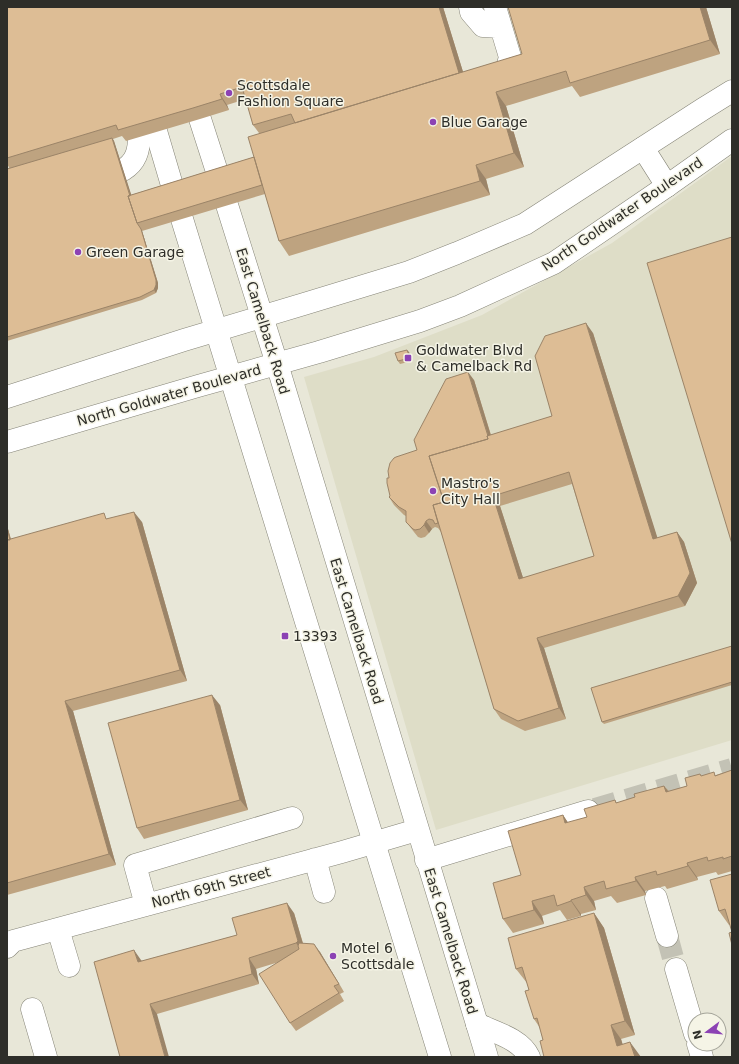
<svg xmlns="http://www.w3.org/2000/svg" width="739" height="1064" font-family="'DejaVu Sans',sans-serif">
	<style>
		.built { fill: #deddc7 }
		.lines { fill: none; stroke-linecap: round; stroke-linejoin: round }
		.minor-tunnel { stroke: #c3c2b5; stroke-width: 22; stroke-dasharray: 22 11; stroke-linecap: butt }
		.minor-casing { stroke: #868578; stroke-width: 23 }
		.major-casing { stroke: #868578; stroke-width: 23 }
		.minor { stroke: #fff; stroke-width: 22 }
		.major { stroke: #fff; stroke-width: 22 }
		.wall { fill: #bea380; fill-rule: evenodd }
		.shaded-wall { fill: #9b8468 }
		.building { fill: #ddbd95; stroke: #9b8468; fill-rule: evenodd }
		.poi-dot { fill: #8c42b4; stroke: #f5f4e6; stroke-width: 1.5 }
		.labels { text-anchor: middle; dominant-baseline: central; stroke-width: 3; stroke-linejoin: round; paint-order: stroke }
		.poi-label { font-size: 14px; fill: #2e2e29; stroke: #f5f4e6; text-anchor: start }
		.street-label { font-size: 14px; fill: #2e2e29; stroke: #f5f4e6 }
	</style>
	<rect width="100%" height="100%" fill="#e8e7d8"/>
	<path class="built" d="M 732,156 L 732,740 L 436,830 L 304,377 L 374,357 L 482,315 L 612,243 Z"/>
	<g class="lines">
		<path class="minor-tunnel" d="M 595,809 L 732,769
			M 667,936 L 676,969"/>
		<defs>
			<path id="minor" d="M 470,7 L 471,12 L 483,26 L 501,27
				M 495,7 L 510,57 L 505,76
				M 643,148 L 667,186
				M 123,170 C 136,162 139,151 139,137
				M 315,859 L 324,892
				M 426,860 L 588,811
				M 656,898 L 667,936
				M 146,905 L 135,865 L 292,818
				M 58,929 L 69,966
				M 7,947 L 13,941 L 342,852 L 417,830
				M 676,969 L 695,1034
				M 32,1009 L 46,1057
				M 477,1024 C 494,1032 521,1039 529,1057
				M 698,1044 L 702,1057"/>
			<path id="major" d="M 200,119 L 219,178
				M 156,131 L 174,192
				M 227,205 L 277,364 L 487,1057
				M 182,219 L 440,1057
				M 7,397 L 184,340 L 304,304 L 409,272 L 457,253 L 525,224 L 703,109 L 732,91
				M 7,442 L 198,386 L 319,352 L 420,321 L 460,306 L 554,263 L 667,186 L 732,140"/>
		</defs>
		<use href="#minor" class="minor-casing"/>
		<use href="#major" class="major-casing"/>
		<use href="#minor" class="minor"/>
		<use href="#major" class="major"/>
	</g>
	<path class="wall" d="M 7,7 L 443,7 L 463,72 L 522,54 L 508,7 L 706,7 L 720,54 L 580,97 L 572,86 L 506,106 L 524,167 L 486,179 L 490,195 L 289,256 L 279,241 L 265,194 L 142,231 L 158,283 L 158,288 L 156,293 L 142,300 L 7,341 L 7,169 L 10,169 L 7,164 ZM 246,99 L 253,125 L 259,133 L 254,157 L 131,195 L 114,141 L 113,139 L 122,136 L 126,141 L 200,119 L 229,110 L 227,105 Z
		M 593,333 L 657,538 L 677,532 L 684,542 L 697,583 L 685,606 L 544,648 L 566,719 L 525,731 L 501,719 L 494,709 L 441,532 L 438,528 L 435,527 L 432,529 L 429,533 L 425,537 L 421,538 L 418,537 L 406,522 L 406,516 L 404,515 L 394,505 L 389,497 L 390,496 L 417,450 L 474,380 L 491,435 L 552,416 ZM 572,484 L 594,556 L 523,578 L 500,506 Z
		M 409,352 L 412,361 L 400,364 L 398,361 Z
		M 108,519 L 142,522 L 187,681 L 73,711 L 116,865 L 7,895 L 7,527 L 8,529 L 11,539 Z
		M 732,646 L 732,685 L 604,724 L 602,722 Z
		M 220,705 L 248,810 L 144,839 L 137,828 Z
		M 732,770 L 732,871 L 718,875 L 716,872 L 697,877 L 698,880 L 667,889 L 665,886 L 645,891 L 646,895 L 617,903 L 611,896 L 594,901 L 596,910 L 581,914 L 581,916 L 567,920 L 560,910 L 542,916 L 544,924 L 513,933 L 503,919 L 521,875 L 563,815 L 568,823 L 587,817 L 615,800 L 617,803 L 635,797 L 664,786 L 669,791 L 687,786 L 700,774 L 701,776 L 716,775 Z
		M 732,874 L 732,932 L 730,925 L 729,925 L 719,911 Z
		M 294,913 L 303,943 L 320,952 L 344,992 L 340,994 L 344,1001 L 296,1031 L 290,1023 L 279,962 L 256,969 L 259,984 L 157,1014 L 120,1057 L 141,960 L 142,961 L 237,935 Z
		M 594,913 L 604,928 L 635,1035 L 621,1039 L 623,1045 L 641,1057 L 543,1040 L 540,1028 L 534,1019 L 529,990 L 527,983 L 516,969 Z"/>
	<path class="shaded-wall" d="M 439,7 L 443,7 L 468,88 L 460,77 Z
		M 700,7 L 706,7 L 720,54 L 710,40 Z
		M 496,92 L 506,106 L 524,167 L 514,153 Z
		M 220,94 L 227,105 L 229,110 L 222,99 Z
		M 112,138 L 114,141 L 140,222 L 139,223 Z
		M 476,165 L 486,179 L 490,195 L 480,181 Z
		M 141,229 L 142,231 L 158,283 L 158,288 L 156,293 L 154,290 Z
		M 586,323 L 593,333 L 661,549 L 653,539 Z
		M 407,350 L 409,352 L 412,361 L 410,358 Z
		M 468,372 L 474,380 L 495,449 L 490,441 Z
		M 493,496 L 500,506 L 527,590 L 519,579 Z
		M 134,512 L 142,522 L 187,681 L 180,670 Z
		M 426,521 L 432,529 L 429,533 L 424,525 Z
		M 7,527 L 8,529 L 14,551 L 12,548 Z
		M 677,532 L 684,542 L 697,583 L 685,606 L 678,596 Z
		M 537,638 L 544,648 L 566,719 L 559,708 Z
		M 212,695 L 220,705 L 248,810 L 240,800 Z
		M 65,701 L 73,711 L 116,865 L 109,854 Z
		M 664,786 L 675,800 L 666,792 Z
		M 563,815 L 573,830 L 565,823 Z
		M 687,863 L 697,877 L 698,880 L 688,866 Z
		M 635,877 L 645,891 L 646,895 L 636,881 Z
		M 584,887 L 594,901 L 596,910 L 586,895 Z
		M 571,900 L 581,914 L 581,916 L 571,901 Z
		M 532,901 L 542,916 L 544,924 L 534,910 Z
		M 287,903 L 294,913 L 305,951 L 304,954 L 296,943 Z
		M 594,913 L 604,928 L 635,1035 L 625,1021 Z
		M 314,944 L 320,952 L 344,992 Z
		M 134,950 L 141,960 L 145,972 L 138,962 Z
		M 249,958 L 256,969 L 259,984 L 252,974 Z
		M 150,1004 L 157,1014 L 169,1057 L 165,1057 Z
		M 611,1025 L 621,1039 L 626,1057 L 617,1046 Z
		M 630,1042 L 641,1057 L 635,1057 Z"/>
	<path class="building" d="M 7,7 L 439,7 L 459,73 L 295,123 L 291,114 L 253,125 L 242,87 L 220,94 L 222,99 L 193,108 L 118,130 L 116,125 L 7,158 Z
		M 508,7 L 700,7 L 710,40 L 570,83 L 566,71 L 496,92 L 514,153 L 476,165 L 480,181 L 279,241 L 248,137 L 522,54 Z
		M 112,138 L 130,196 L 128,196 L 137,223 L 141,229 L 156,280 L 156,285 L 154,290 L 140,297 L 7,337 L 7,169 Z
		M 254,157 L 262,185 L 137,223 L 128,196 Z
		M 732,237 L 732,544 L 647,263 Z
		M 586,323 L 653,539 L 677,532 L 690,573 L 678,596 L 537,638 L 559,708 L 518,721 L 494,709 L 433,505 L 444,502 L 429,456 L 488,439 L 487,436 L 552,416 L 535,356 L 545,336 ZM 569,472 L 594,556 L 519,579 L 493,496 Z
		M 407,350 L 410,358 L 398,361 L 395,353 Z
		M 468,372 L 488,436 L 487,436 L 488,439 L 429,456 L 444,502 L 433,505 L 438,523 L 435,524 L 433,520 L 429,519 L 426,521 L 424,525 L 420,529 L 415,530 L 413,529 L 406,522 L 406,511 L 399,507 L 389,497 L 390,496 L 387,483 L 387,478 L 389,478 L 388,471 L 390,463 L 394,458 L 396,457 L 417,450 L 414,440 L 446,379 Z
		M 134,512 L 180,670 L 65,701 L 109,854 L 7,883 L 7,540 L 104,513 L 106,519 Z
		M 7,528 L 10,540 L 7,540 Z
		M 732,646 L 732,682 L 602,722 L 591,688 Z
		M 212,695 L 240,800 L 137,828 L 108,723 Z
		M 732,770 L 732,856 L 723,859 L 723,857 L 708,861 L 707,857 L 687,863 L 688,866 L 657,875 L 656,871 L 635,877 L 636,881 L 606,889 L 604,881 L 584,887 L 586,895 L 571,900 L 571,901 L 557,906 L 554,895 L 532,901 L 534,910 L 503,919 L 493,883 L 521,875 L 508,831 L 563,815 L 565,823 L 587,817 L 584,809 L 615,800 L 616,803 L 635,797 L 634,794 L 664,786 L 666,792 L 687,786 L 685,778 L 700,774 L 701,776 L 714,772 L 715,776 Z
		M 732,874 L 732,945 L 729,933 L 732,932 L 725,909 L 719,911 L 710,880 Z
		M 287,903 L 298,941 L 296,943 L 249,958 L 252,974 L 150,1004 L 165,1057 L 120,1057 L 94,962 L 134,950 L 138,962 L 237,935 L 232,918 Z
		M 594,913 L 625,1021 L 611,1025 L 617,1046 L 630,1042 L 635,1057 L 544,1057 L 540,1041 L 543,1040 L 537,1018 L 534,1019 L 525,991 L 529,990 L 522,967 L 516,969 L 508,938 Z
		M 299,943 L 314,944 L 339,984 L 334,986 L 339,993 L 290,1023 L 259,974 L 299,949 L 298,946 Z"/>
	<g class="poi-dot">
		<circle cx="229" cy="93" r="4"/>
		<circle cx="433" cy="122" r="4"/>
		<circle cx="78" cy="252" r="4"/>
		<rect x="404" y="354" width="8" height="8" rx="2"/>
		<circle cx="433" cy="491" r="4"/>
		<rect x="281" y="632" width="8" height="8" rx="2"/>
		<circle cx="333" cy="956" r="4"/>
	</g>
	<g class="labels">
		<g class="poi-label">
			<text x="237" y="85">Scottsdale<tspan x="237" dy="16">Fashion Square</tspan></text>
			<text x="441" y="122">Blue Garage</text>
			<text x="86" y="252">Green Garage</text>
			<text x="416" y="350">Goldwater Blvd<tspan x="416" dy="16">&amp; Camelback Rd</tspan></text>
			<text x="441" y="483">Mastro's<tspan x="441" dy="16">City Hall</tspan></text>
			<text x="293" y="636">13393</text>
			<text x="341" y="948">Motel 6<tspan x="341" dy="16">Scottsdale</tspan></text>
		</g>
		<g class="street-label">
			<text transform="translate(622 214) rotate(-34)">North Goldwater Boulevard</text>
			<text transform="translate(263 321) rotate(73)">East Camelback Road</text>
			<text transform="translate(169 395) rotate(-16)">North Goldwater Boulevard</text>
			<text transform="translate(357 631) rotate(73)">East Camelback Road</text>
			<text transform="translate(211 887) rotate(-15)">North 69th Street</text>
			<text transform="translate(451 941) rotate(73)">East Camelback Road</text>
		</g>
	</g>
	<rect width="739" height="1064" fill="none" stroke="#2e2e29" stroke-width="16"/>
	<g transform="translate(707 1032) rotate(254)"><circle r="19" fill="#f5f4e6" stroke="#a5a59a"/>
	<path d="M0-3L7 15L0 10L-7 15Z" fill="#8c42b4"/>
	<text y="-6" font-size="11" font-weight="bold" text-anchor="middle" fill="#2e2e29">N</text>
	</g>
</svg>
